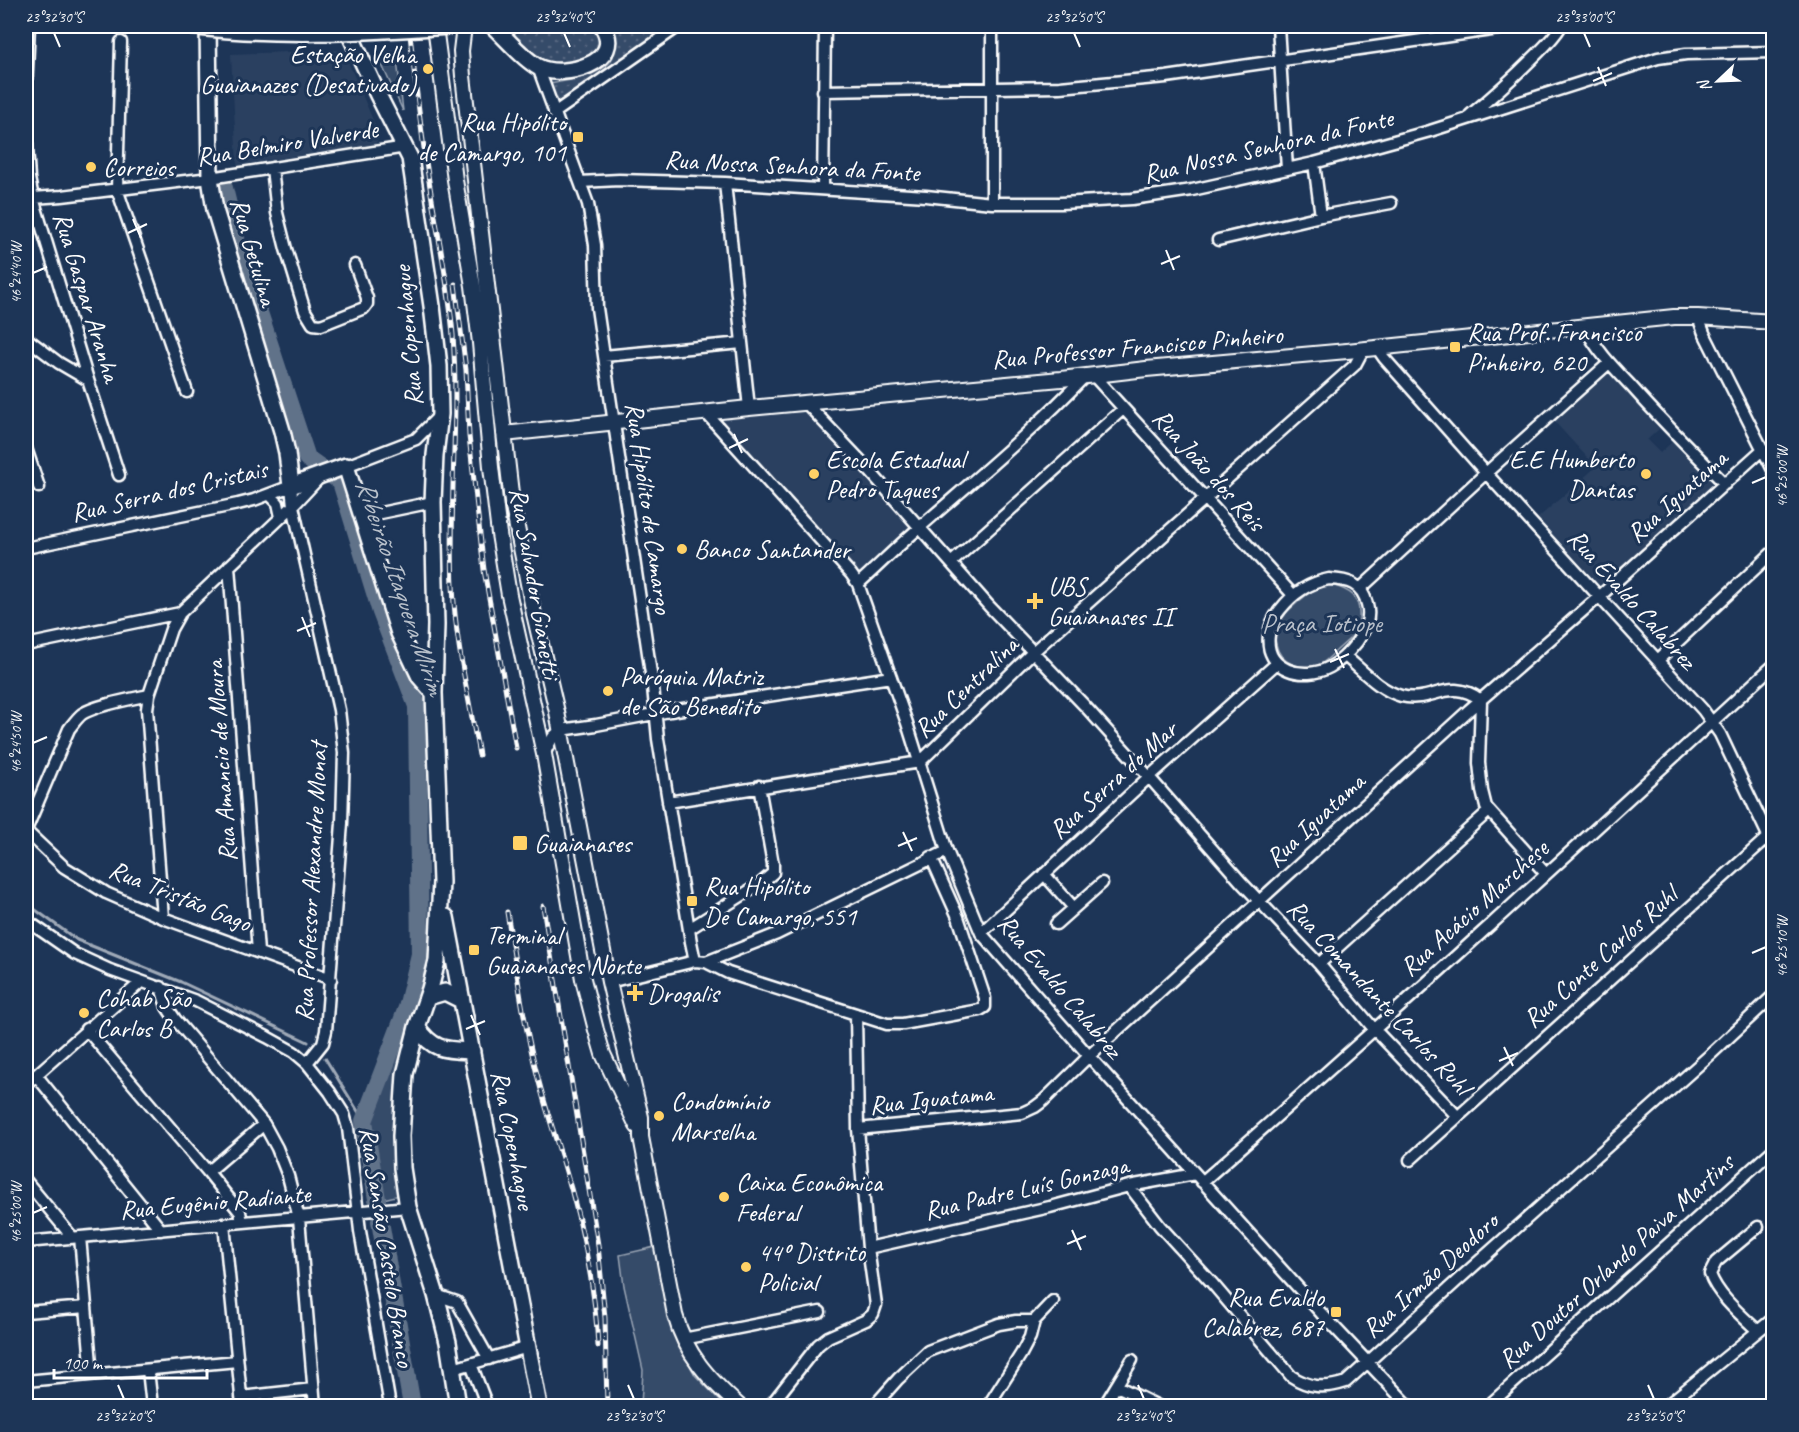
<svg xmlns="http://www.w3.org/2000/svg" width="1799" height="1432" font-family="Caveat,sans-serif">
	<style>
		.built { fill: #2a4161 }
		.grass { fill: url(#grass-dots); stroke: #9aa5b4; stroke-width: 1.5 }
		.park { fill: #364b69; stroke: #9aa5b4; stroke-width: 1.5 }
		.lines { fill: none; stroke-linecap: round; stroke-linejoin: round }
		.stream { stroke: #a0aab8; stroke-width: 3 }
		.river { stroke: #617289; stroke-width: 18 }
		.street-casing { stroke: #fff; stroke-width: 15 }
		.secondary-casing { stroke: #fff; stroke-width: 18 }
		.primary-casing { stroke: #fff; stroke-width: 20 }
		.street { stroke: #1d3557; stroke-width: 10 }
		.secondary { stroke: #1d3557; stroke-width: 14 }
		.primary { stroke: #1d3557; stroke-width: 15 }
		.rail-casing { stroke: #fff; stroke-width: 5 }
		.rail { stroke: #1d3557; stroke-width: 3; stroke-dasharray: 9; stroke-linecap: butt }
		.primary-bridge-casing { stroke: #fff; stroke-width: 20; stroke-linecap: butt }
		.primary-bridge { stroke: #1d3557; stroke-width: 15 }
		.ticks { fill: none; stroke: #fff; stroke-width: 2 }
		.poi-dot { fill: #ffd166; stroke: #1d3557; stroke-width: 2 }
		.labels { text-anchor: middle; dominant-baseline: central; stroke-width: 6; stroke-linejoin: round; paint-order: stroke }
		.poi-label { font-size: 26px; fill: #fff; stroke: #1d3557; text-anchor: start }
		.street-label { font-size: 26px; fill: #fff; stroke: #1d3557 }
		.park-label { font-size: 26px; fill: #b9c0ca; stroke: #1d3557 }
		.water-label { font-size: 27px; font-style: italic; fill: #b8c0ca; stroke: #1d3557 }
		.neatline { fill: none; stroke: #fff; stroke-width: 2 }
		.ticks-label { font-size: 15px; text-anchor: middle; fill: #fff }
	</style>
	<defs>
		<pattern id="grass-dots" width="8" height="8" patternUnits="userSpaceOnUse" patternTransform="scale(1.5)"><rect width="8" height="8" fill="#364b69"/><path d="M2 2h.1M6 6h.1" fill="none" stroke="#546680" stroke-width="1.8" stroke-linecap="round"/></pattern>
	</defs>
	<rect width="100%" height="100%" fill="#1d3557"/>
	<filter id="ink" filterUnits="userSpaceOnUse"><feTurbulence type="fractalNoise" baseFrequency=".0167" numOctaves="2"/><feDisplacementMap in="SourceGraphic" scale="12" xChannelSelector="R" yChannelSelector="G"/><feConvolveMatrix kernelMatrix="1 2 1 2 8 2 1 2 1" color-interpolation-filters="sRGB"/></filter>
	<g filter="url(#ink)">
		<path class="built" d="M 343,50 L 379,134 L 376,144 L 237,165 L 231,54 Z
			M 1607,372 L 1610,373 L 1659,429 L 1647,440 L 1660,453 L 1672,442 L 1710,480 L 1712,487 L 1604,583 L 1599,584 L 1538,518 L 1596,467 L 1553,420 Z
			M 804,411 L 910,528 L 857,576 L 719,420 Z"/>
		<path class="grass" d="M 585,26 L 595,31 L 600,41 L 599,50 L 593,58 L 560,66 L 537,59 L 512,33 L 546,28 Z
			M 608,26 L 673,26 L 558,106 L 549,84 C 567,80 604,77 613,57 C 614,54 613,51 614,48 C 614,39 614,32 608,26 Z"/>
		<path class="park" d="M 376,52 L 396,52 L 403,111 Z
			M 1331,585 C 1350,590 1361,596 1359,619 C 1358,625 1357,630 1353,635 C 1348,641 1341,646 1336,651 C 1329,657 1323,665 1314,667 C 1306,669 1298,667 1292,664 C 1274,656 1270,632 1282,617 C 1287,611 1294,606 1299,601 C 1309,593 1317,585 1331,585 Z
			M 411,1019 L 415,1021 L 400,1195 L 379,1200 L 367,1124 L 368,1117 L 383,1087 Z
			M 655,1247 L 677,1341 L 695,1375 L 725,1406 L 641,1406 L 643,1370 L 624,1286 L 620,1255 Z"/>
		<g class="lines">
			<path class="stream" d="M 26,903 L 77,940 L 181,982 L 308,1042
				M 325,1058 L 364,1121"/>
			<path class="river" d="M 224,188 L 240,255 L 307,458 L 341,482 L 381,612 L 417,706 L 420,954 L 407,1008 L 364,1121 L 377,1199
				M 380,1221 L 412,1406"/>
			<defs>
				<path id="street" d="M 1278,26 L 1287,169
					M 121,42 L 117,189 L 187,392
					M 538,67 L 588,204 L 595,245 L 597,308 L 604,356 L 653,687 L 658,739 L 691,942 L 695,961
					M 823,91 L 1060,87 L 1166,77 L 1519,26
					M 26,92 L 29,26
					M 554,113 L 679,26
					M 1470,115 C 1492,97 1513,78 1533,58 C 1543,48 1554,38 1561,26
					M 26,130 L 29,178 L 33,198 L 88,380 L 119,475
					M 1314,163 L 1321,216
					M 272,168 L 277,213 L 286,249 L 305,311 L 313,324 L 321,325 L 364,308 L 367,304 L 367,298 L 355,265
					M 580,182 L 619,180 L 725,183 L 926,196 L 992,203 L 1061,203 L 1132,199 L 1192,190 L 1314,163 L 1430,131 L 1658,58 L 1686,54 L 1774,52
					M 725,183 L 749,408
					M 823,189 L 825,26
					M 33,198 L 62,196 L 210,178 L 406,147
					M 992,203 L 992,26
					M 1218,240 L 1321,216 L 1391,203
					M 1698,317 L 1704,333 L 1774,472
					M 1585,327 C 1596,350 1614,368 1631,386 C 1661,420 1693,452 1725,484
					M 26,338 L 59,363 L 88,380
					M 1377,348 L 1384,358 L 1486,473 L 1703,710 L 1720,734 L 1774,848
					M 604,356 L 742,343
					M 1093,375 L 1293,595
					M 806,403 L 860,460 L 989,606 L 1084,705 L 1149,777 L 1242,883 L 1319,964 L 1374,1029 L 1457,1116
					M 705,412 L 851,574 L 858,584 L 907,723 L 947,851 L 981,933 L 1089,1056 L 1321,1313 L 1409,1406
					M 26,448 L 39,487
					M 346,466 L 416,439 L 439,416
					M 270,495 L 278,503 L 281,517
					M 361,517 L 433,502
					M 26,548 L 238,504 L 254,500 L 291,486 L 293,506 L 339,710 L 344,753 L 342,823 L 326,1031 L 323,1043 L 307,1063
					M 951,563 L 1123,409
					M 229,566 L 258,952
					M 1329,579 C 1348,580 1362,583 1367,604 C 1371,619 1365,630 1357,642 C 1350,651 1341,661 1330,667 C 1304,681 1264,671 1269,635 C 1270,625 1274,617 1280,610 C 1293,593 1308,583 1329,579 Z
					M 858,584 C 878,566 898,546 919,528 C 976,478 1033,431 1085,376
					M 1360,589 L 1486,473 L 1609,363
					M 26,645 L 180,613
					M 1345,656 C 1362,670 1379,690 1401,696 C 1433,704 1448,676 1481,700 L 1479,763 L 1482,791 L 1486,807 L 1546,874
					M 1658,660 L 1774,551
					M 149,695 L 147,709 L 163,918
					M 544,754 L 553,737 L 561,730 L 596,725 L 670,711 L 891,677
					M 668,802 L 920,762 L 1033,652 L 1355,365 L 1363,350
					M 26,830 L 69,729 C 73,724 77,718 82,714 C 96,705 131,699 149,695 L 171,629 L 180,613 L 293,506 L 320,477
					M 26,831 L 64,867 L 106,893 L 163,918 L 331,979
					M 1044,874 L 1074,908
					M 26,920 L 75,954 L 110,970 L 196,1001 L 267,1037 L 294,1052 L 307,1063 L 330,1092 L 344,1114 L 348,1128 L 360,1231 L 390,1406
					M 1056,924 L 1102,883
					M 689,929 L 760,884 L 773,873 L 773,864 L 759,786
					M 981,933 L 1149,777 L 1277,663
					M 706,962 L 777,934 L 947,851
					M 1319,964 L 1489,811
					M 609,982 L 695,961 L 706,962 L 728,973 L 887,1024 L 903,1024 L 980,1010 L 985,1007 L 985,998 L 958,917 L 931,857
					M 161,987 L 167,1007 L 175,1019 L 264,1124 L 277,1148 L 288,1176 L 299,1218 L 315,1406
					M 86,1029 L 208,1172 L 240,1212 L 242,1222
					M 36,1075 L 161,1230
					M 26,1084 L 141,982
					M 858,1129 L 1022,1113 L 1035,1107 L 1043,1101 L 1089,1056 L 1469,710 L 1600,596 L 1762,450
					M 1410,1160 L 1768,837
					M 208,1172 L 264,1124
					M 26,1181 L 73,1238
					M 1202,1182 C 1396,1013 1585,839 1774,665
					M 1129,1186 L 1160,1226 L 1212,1283 L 1291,1376 C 1309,1388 1325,1389 1346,1382 L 1458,1280 L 1711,1054 L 1774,995
					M 224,1224 L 242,1406
					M 1758,1227 L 1716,1262 L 1710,1274 C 1717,1295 1742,1316 1758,1331
					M 80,1237 L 92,1375
					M 26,1242 L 408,1207
					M 868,1248 L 1050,1207 L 1129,1186 L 1195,1174
					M 436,1295 L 457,1302 L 489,1359
					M 26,1312 L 86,1307
					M 683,1339 L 820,1312
					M 471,1364 L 487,1406
					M 453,1369 L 528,1347
					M 148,1370 L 152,1406
					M 26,1381 L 237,1361
					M 1117,1386 L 1158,1406
					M 241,1397 L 313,1389
					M 770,1406 L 818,1345 L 828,1337 L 866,1320 L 873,1314 L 876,1305 L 868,1248 L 858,1129 L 856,1014
					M 874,1406 L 898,1379 L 928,1351 L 999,1324 L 1016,1321 L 1034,1321
					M 988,1406 L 1021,1354 L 1030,1337 L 1034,1321 L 1053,1301
					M 1104,1406 L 1132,1360
					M 1488,1406 L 1774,1149
					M 1666,1406 L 1774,1318"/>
				<path id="secondary" d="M 435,26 L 455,180 L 473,286 L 480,343 L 491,467 L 499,534 L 509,595 L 544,754 L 583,979 L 596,1030 L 603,1054 L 637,1126
					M 464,26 L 461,51 L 463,76 L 512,502 L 534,614 L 557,712 L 609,982 L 641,1117 L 641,1137 L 675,1315 C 686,1355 709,1379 739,1406
					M 504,434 L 749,408 L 1061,379 L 1146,369 L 1347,351 L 1674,317 L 1698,317 L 1774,322"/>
				<path id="primary" d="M 208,26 L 210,178 L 215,210 L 282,431 L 287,453 L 291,486 L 346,466 L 399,633 L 420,677 L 434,693
					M 346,26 L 378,95 L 410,158 L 432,306 L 439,366 L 440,414 L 435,455 L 433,502 L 436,625 L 434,693 L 441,882 L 437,961 L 430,989 L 417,1027 L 405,1074 L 401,1136 L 402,1168 L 408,1207 L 436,1295 L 448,1342 L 458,1406
					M 493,26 C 507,39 521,57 538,67 C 563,80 627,62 602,26
					M 446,917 L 539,1406
					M 428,997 L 445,992 L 461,1000
					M 417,1027 C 433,1051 446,1050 472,1051"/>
			</defs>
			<use href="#street" class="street-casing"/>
			<use href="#secondary" class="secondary-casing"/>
			<use href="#primary" class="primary-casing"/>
			<use href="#street" class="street"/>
			<use href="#secondary" class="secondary"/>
			<use href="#primary" class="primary"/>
			<defs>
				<path id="rail" d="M 409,26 C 415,80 421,134 430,187 C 438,237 449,285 453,335 C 459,418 449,501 453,585 C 455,642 469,698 479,755
					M 455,284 L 466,370 L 469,436 L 484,570 L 516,748
					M 543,906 L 598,1245 L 605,1318 L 607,1406
					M 507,912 C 516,966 523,1021 537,1074 C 544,1103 553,1130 562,1158 C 581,1219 595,1282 598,1346"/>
			</defs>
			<use href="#rail" class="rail-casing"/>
			<use href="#rail" class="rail"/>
			<defs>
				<path id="primary-bridge" d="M 190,26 C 277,37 363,32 450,26"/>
			</defs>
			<use href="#primary-bridge" class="primary-bridge-casing"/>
			<use href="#primary-bridge" class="primary-bridge"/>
		</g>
	</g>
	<path class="ticks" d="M 54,33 L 60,47M 564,33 L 570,47M 1074,33 L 1080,47M 1584,33 L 1590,47M 1598,67 L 1606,86M 1593,81 L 1612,73M 133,219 L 141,238M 128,233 L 147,224M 1166,250 L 1174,270M 1161,264 L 1180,256M 33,273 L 47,267M 734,434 L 742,453M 729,448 L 748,439M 1752,483 L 1766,477M 302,617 L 310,637M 297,631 L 316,623M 1335,649 L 1344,668M 1330,662 L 1349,654M 33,743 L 47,737M 903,832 L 912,851M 898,846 L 917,838M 1752,953 L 1766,947M 471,1015 L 480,1035M 466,1029 L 485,1021M 1504,1047 L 1513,1066M 1499,1061 L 1518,1053M 33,1213 L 47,1207M 1072,1230 L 1081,1250M 1067,1244 L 1086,1236M 118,1385 L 124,1399M 628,1385 L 634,1399M 1138,1385 L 1144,1399M 1648,1385 L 1654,1399"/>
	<g class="poi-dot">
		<circle cx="428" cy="69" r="6"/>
		<rect x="572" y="131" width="12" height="12" rx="3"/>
		<circle cx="91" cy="167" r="6"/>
		<rect x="1449" y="341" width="12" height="12" rx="3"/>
		<circle cx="814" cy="474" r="6"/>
		<circle cx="1646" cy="474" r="6"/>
		<circle cx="682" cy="549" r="6"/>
		<path d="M1032 592h6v6h6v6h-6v6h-6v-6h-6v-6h6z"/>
		<circle cx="608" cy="691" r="6"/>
		<rect x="512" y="835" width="16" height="16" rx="3"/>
		<rect x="686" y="895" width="12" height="12" rx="3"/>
		<rect x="468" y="944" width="12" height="12" rx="3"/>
		<path d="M632 984h6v6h6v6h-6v6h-6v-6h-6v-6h6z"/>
		<circle cx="84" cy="1013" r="6"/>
		<circle cx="659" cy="1116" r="6"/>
		<circle cx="724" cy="1197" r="6"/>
		<circle cx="746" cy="1267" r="6"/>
		<rect x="1330" y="1306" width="12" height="12" rx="3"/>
	</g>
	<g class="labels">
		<g class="poi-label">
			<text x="416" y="54" text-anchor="end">Estação Velha<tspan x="416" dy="30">Guaianazes (Desativado)</tspan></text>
			<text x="566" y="122" text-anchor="end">Rua Hipólito<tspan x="566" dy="30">de Camargo, 101</tspan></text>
			<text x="103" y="167">Correios</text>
			<text x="1467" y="332">Rua Prof. Francisco<tspan x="1467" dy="30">Pinheiro, 620</tspan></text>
			<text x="826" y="459">Escola Estadual<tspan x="826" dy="30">Pedro Taques</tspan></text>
			<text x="1634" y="459" text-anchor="end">E.E Humberto<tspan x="1634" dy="30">Dantas</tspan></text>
			<text x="694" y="549">Banco Santander</text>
			<text x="1048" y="586">UBS<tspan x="1048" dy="30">Guaianases II</tspan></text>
			<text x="620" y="676">Paróquia Matriz<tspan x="620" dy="30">de São Benedito</tspan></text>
			<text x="534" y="843">Guaianases</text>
			<text x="704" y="886">Rua Hipólito<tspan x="704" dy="30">De Camargo, 551</tspan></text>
			<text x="486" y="935">Terminal<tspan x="486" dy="30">Guaianases Norte</tspan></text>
			<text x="647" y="993">Drogalis</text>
			<text x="96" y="998">Cohab São<tspan x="96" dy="30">Carlos B</tspan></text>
			<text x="671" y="1101">Condomínio<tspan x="671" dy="30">Marselha</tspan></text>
			<text x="736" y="1182">Caixa Econômica<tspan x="736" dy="30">Federal</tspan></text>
			<text x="758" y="1252">44º Distrito<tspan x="758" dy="30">Policial</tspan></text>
			<text x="1324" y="1297" text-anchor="end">Rua Evaldo<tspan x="1324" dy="30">Calabrez, 687</tspan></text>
		</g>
		<g class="street-label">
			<text transform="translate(287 143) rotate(-9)">Rua Belmiro Valverde</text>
			<text transform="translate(1268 146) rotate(-13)">Rua Nossa Senhora da Fonte</text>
			<text transform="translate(792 166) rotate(3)">Rua Nossa Senhora da Fonte</text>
			<text transform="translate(254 252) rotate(74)">Rua Getulina</text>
			<text transform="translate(87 297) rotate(73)">Rua Gaspar Aranha</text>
			<text transform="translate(408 336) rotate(-95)">Rua Copenhague</text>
			<text transform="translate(1137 347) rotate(-5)">Rua Professor Francisco Pinheiro</text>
			<text transform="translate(1209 470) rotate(48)">Rua João dos Reis</text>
			<text transform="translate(169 491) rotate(-13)">Rua Serra dos Cristais</text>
			<text transform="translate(1677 496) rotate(-42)">Rua Iguatama</text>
			<text transform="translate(649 508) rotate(82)">Rua Hipólito de Camargo</text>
			<text transform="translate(535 583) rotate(80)">Rua Salvador Gianetti</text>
			<text transform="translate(1632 599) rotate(48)">Rua Evaldo Calabrez</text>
			<text transform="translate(966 687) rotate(-44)">Rua Centralina</text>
			<text transform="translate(221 761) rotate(-94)">Rua Amancio de Moura</text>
			<text transform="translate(1113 780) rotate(-42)">Rua Serra do Mar</text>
			<text transform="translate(1315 820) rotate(-43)">Rua Iguatama</text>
			<text transform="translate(311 882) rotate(-87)">Rua Professor Alexandre Monat</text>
			<text transform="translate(180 896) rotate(22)">Rua Tristão Gago</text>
			<text transform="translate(1474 908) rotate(-42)">Rua Acácio Marchese</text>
			<text transform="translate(1600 957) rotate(-42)">Rua Conte Carlos Ruhl</text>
			<text transform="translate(1060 986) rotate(50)">Rua Evaldo Calabrez</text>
			<text transform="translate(1379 997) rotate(47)">Rua Comandante Carlos Ruhl</text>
			<text transform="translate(931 1099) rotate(-6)">Rua Iguatama</text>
			<text transform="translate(513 1140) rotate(79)">Rua Copenhague</text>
			<text transform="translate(1026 1188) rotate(-13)">Rua Padre Luís Gonzaga</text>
			<text transform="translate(215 1202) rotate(-5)">Rua Eugênio Radiante</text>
			<text transform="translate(387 1247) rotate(81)">Rua Sansão Castelo Branco</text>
			<text transform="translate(1616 1261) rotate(-42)">Rua Doutor Orlando Paiva Martins</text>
			<text transform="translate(1430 1275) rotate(-42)">Rua Irmão Deodoro</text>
		</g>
		<g class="park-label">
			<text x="1322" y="623">Praça Iotiope</text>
		</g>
		<g class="water-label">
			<text transform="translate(401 587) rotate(71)">Ribeirão Itaquera Mirim</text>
		</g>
	</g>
	<rect width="1799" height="1432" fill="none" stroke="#1d3557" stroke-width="66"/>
	<g transform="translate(1718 81) rotate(247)" stroke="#1d3557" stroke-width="4.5" paint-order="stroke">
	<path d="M0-4.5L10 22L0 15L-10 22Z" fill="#ffffff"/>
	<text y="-9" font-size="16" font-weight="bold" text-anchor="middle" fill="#ffffff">N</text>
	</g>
	<path d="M54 1369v9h153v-9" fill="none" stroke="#ffffff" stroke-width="3"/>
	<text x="63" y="1369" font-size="18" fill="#ffffff" stroke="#1d3557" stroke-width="4.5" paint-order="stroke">100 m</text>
	<rect x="33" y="33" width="1733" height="1366" class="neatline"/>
	<g class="ticks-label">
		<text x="54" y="22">23°32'30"S</text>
		<text x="564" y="22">23°32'40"S</text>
		<text x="1074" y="22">23°32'50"S</text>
		<text x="1584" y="22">23°33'00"S</text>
		<text transform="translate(16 273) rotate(-90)" y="5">46°24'40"W</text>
		<text transform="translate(1782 477) rotate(-90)" y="5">46°25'00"W</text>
		<text transform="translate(16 743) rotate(-90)" y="5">46°24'50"W</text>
		<text transform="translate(1782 947) rotate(-90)" y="5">46°25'10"W</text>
		<text transform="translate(16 1213) rotate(-90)" y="5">46°25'00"W</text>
		<text x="124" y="1421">23°32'20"S</text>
		<text x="634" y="1421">23°32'30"S</text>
		<text x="1144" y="1421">23°32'40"S</text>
		<text x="1654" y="1421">23°32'50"S</text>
	</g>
</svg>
